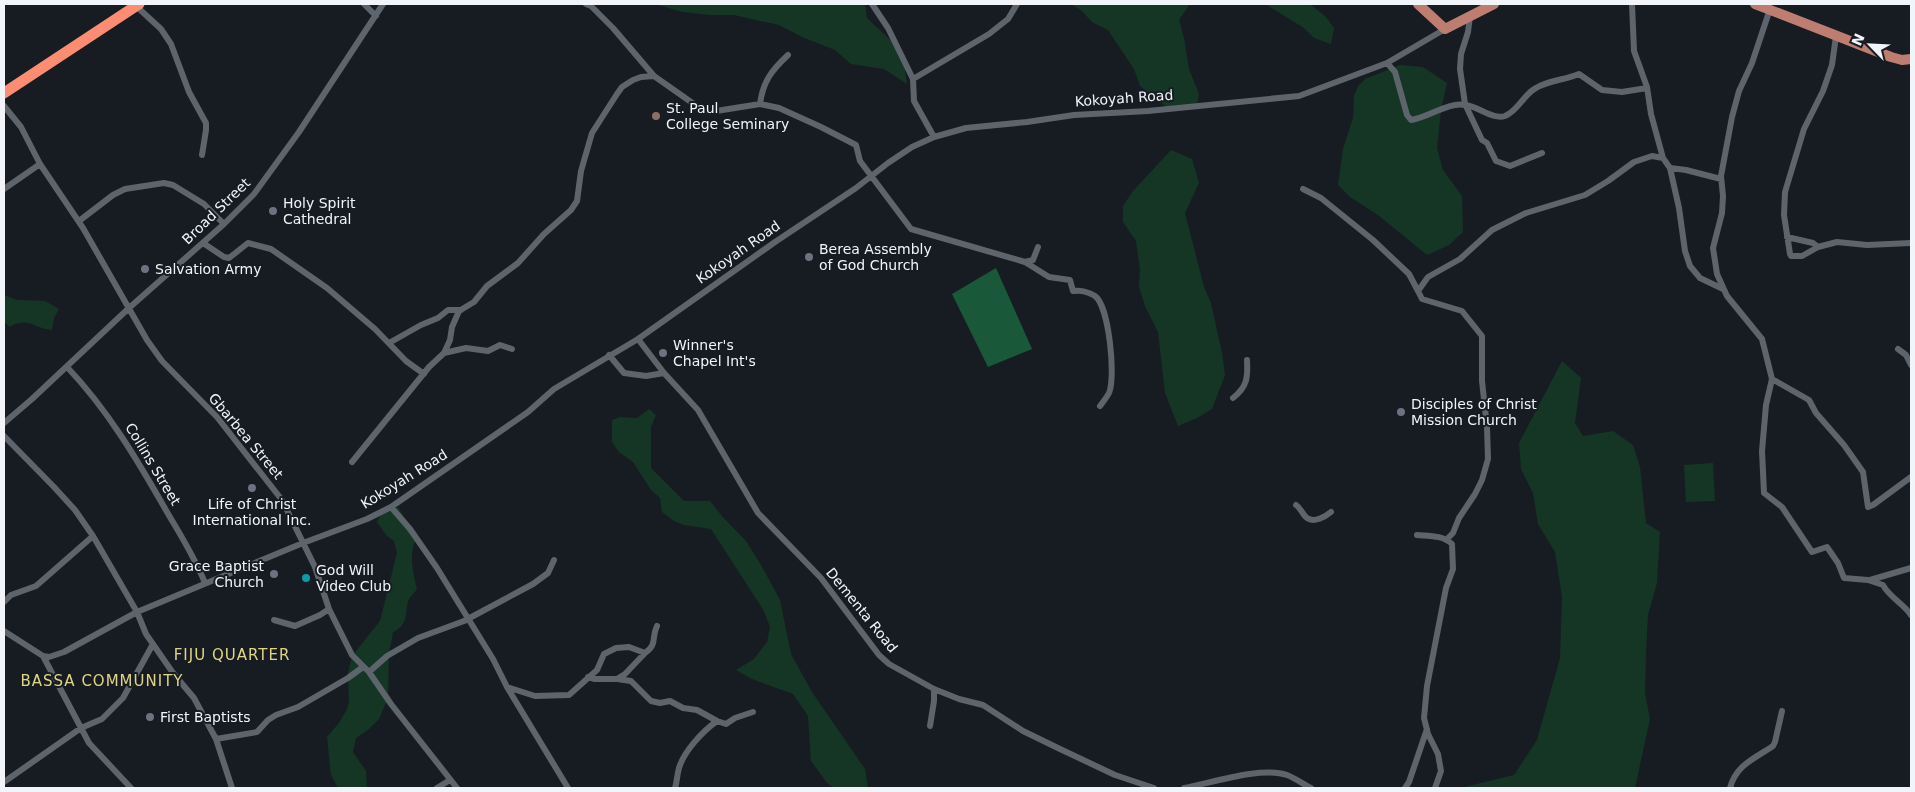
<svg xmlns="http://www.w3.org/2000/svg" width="1915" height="792" font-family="'DejaVu Sans',sans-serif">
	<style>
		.green { fill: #153625 }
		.forest { fill: #19593a }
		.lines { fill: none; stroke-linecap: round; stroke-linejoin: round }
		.street { stroke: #5e646c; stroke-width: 6 }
		.primary { stroke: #bd7d70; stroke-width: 10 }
		.highway { stroke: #fc8d73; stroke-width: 11 }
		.education-dot { fill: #8d6e63; stroke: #171c22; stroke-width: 2 }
		.worship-dot { fill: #6b7280; stroke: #171c22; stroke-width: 2 }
		.culture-dot { fill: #0f9aa8; stroke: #171c22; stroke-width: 2 }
		.labels { text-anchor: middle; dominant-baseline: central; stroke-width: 4; stroke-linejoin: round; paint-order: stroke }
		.street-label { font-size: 14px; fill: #f1f5f9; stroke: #171c22 }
		.poi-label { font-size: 14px; fill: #f1f5f9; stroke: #171c22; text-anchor: start }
		.neighbourhood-label { font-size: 15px; letter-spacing: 1px; fill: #e0d587; stroke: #171c22 }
	</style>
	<rect width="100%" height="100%" fill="#171c22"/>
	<path class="green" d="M 655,4 L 865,4 L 867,18 L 902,51 L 907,84 L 884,69 L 851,64 L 835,50 L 802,37 L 779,25 L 734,15 L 709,15 L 682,12 Z
		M 1071,4 L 1190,4 L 1179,20 L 1184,38 L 1189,69 L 1199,94 L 1196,109 L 1170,110 L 1140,86 L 1134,69 L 1108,30 L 1092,22 L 1082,11 Z
		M 1265,4 L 1310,4 L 1326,17 L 1334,28 L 1331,44 L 1314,38 L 1304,28 Z
		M 1400,65 L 1423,67 L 1447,83 L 1441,110 L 1437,148 L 1443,170 L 1462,196 L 1463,232 L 1449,245 L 1427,255 L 1378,215 L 1350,197 L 1338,185 L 1343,149 L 1353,118 L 1354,96 L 1358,86 L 1365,79 Z
		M 1171,150 L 1192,159 L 1199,183 L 1185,213 L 1204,287 L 1211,303 L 1222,353 L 1225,375 L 1212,409 L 1197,418 L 1178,426 L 1165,393 L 1158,332 L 1145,306 L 1139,287 L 1140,270 L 1136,241 L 1123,222 L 1123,206 L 1133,191 Z
		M 4,295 L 17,300 L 45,301 L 59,309 L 54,318 L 52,330 C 35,329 27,316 10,327 L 4,322 Z
		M 1562,361 L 1581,378 L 1575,423 L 1583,436 L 1613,431 L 1633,445 L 1640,467 L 1646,523 L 1660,532 L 1657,583 L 1648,615 L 1646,652 L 1645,693 L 1650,719 L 1635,788 L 1460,788 L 1514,775 L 1537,740 L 1560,658 L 1562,597 L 1555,552 L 1538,524 L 1533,493 L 1521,469 L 1519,443 Z
		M 649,409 L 656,415 L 651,427 L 651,468 L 684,501 L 710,501 L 721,515 L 746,541 L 761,565 L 780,600 L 791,654 L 812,692 L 865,769 L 868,788 L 834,788 L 827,783 L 811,761 L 808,716 L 793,694 L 752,679 L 736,670 L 754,659 L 767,642 L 770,627 L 764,611 L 711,529 L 684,525 L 674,521 L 662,512 L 660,498 L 651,490 L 633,462 L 619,452 L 612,442 L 612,420 L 620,417 L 637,418 Z
		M 1713,463 L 1715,501 L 1686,502 L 1684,465 Z
		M 398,507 L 417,538 C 408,552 413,574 417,589 C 415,592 411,596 409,599 C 404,611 410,624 393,632 L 389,653 L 388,698 L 379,719 L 369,729 L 356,738 L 353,752 L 366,771 L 367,788 L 338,788 L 331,775 L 327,737 L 339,723 L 347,709 L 349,701 L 348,673 L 352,656 L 380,621 L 397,553 L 394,541 L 386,535 L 377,522 L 381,514 Z"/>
	<path class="forest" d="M 996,268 L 1032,349 L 988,367 L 952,294 Z"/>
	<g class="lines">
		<path class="street" d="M 364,4 L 376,16
			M 586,4 L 591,6 L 613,28 L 654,76 L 701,109 L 710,112 L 760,104 L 779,108 L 821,127 L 856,145 L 860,161 L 911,229 L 1025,262 L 1049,277 L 1070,280 L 1073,291 C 1080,290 1089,292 1095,296 C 1109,306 1116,377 1109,393 C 1107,397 1103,402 1100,406
			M 872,4 L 888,28 L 913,79 L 914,101 L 934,137
			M 1632,4 L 1634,51 L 1647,87 L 1651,114 L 1663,158
			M 136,6 L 161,29 L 171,44 L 189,92 L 206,123 L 206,130 L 202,155
			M 1770,9 L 1752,63 L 1739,91 L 1732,117 L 1721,176 L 1723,196 L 1722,213 L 1713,248 L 1717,274 L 1727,296 L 1762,339 L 1772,379 L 1766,405 L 1762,451 L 1764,493 L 1782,507 L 1812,552 L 1827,547 L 1838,563 L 1844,578 L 1868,580 L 1883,585 C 1889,597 1903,603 1911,615
			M 1470,16 L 1468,32 L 1461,54 L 1460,69 L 1465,104 L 1482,140 L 1487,143 L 1496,161 L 1510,166 L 1542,153
			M 1836,36 L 1832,65 L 1823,91 L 1804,129 L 1785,192 L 1784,215 L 1790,254 L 1791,256 L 1802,256 L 1818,247 L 1837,242 L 1867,245 L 1911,243
			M 1387,63 L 1395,72 L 1407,115 L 1411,120 C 1430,117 1447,102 1465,105 C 1478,106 1492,120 1505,116 C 1518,111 1524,94 1536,88 C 1549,80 1565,80 1579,74 L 1602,90 L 1622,92 L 1647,88
			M 913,79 L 989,34 L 1008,19 L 1017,4
			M 760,104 C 763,81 772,70 788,55
			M 4,106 L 21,127 L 40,164 L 83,228 L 147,340 L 162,361 L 217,417 L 282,500 L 315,567 L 329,609 L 352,655 L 369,672 L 391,704 L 457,788
			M 1670,168 L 1679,208 L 1685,251 L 1690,266 L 1700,278 L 1723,289
			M 4,189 L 40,164
			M 1303,189 L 1321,198 L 1373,240 L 1409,274 L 1418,291
			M 79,221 L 113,195 L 125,189 L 164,183 L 173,185 L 204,204 L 224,224
			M 1787,237 L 1813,243 L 1818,247
			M 203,243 L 224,257 L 229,258 L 248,243 L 271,249 L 327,288 L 375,329 L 406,361 L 424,374
			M 1025,262 L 1033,260 L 1038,247
			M 638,339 L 664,373 L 698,410 L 758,513 L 821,578 L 879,655 L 889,664 L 934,689 L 959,699 L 983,705 L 1023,731 L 1060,749 L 1115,775 L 1154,788
			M 389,343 L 421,325 L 438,318 L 448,310 L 461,310
			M 1898,349 L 1906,355 L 1911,365
			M 444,353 L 466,348 L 488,351 L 500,345 L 512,349
			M 609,355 L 624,373 L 646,376 L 664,373
			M 67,367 C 108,410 138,461 167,512 C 181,536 195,558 205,583
			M 1772,379 L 1809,400 L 1816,413 L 1844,445 L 1863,472 L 1868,507 L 1873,505 L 1911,477
			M 1233,398 C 1247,387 1248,378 1247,360
			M 4,423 L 32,399 L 129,308 L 224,224 L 254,194 L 299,132 L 383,4
			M 4,436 L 54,487 L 75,510 L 93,536 L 137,612 L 146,634 L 173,673 L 194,698 L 216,739 L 232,788
			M 352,462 L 429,367 L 444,353 L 450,340 L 452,327 L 459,311 L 474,302 L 487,286 L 518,263 L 544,234 L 571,210 L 577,201 L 581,171 L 592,133 L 617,94 L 622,87 L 633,80 L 641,77 L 654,76
			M 1296,505 C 1301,508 1302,514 1307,518 C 1314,523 1325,517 1331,512
			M 391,507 L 410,529 L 437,568 L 493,659 L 507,687 L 568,788
			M 1417,535 C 1429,536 1443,535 1452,544 L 1453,569 L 1446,588 L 1427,686 L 1424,718 L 1428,734 L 1438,754 L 1441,771 L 1435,788
			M 1447,539 L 1453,533 L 1459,518 L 1475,494 L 1482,480 L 1488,459 L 1487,427 L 1482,381 L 1482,336 L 1462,311 L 1422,299 L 1418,291 L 1428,277 L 1460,259 L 1492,230 L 1526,213 L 1585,195 L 1608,181 L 1634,162 L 1652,156 L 1663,158 L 1670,168 L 1686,170 L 1721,179
			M 1870,580 L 1911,568
			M 4,602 L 11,595 L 36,586 L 93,536
			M 274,620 L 295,626 L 320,615 L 329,609
			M 4,631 L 43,656 L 89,743 L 131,788
			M 43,656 L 49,657 L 64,652 L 137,612 L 303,543 L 367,519 L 391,507 L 528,412 L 554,389 L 638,339 L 775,242 L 856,188 L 888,163 L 912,147 L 934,137 L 966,128 L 1027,122 L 1074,115 L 1148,111 L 1299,96 L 1387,63 L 1445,29
			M 369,672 L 387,656 L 418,638 L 464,621 L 533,584 L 548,573 L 554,560
			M 588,677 L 594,679 L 617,679 L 625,674 L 645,653
			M 617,679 L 631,681 L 651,701 L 660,703 L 670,701 L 683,708 L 697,710 L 717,721 L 726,724 L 735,718 L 753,712
			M 507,687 L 535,696 L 569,695 L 597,670 L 604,654 L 616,648 L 629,647 L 645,653 C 658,644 651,638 657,626
			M 930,726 L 934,701 L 934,689
			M 216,739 L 257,732 L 268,720 L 276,715 L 298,707 L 348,678 L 363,667
			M 4,782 L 81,728 L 102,719 L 123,698 L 153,644
			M 437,788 L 450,780
			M 675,788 C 677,782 677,775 679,768 C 684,751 703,731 717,721
			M 1184,788 C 1211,783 1261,766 1287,775 C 1295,778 1303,784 1311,788
			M 1405,788 L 1409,782 L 1427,729
			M 1730,788 C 1736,765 1754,759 1773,746 L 1775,742 L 1782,711"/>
		<path class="primary" d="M 1418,4 L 1445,29 L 1494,4
			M 1755,4 L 1891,57 L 1902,60 L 1911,59"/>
		<path class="highway" d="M 4,93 L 139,4"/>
	</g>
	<circle class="education-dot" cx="656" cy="116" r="5"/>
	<g class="worship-dot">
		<circle cx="273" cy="211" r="5"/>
		<circle cx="809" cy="257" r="5"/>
		<circle cx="145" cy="269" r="5"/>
		<circle cx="663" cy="353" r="5"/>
		<circle cx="1401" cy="412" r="5"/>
		<circle cx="252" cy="488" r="5"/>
		<circle cx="274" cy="574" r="5"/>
		<circle cx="150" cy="717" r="5"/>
	</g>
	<circle class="culture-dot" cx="306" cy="578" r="5"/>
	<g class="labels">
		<g class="street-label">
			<text transform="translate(1124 98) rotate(-4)">Kokoyah Road</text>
			<text transform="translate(216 211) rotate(-44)">Broad Street</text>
			<text transform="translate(738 252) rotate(-35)">Kokoyah Road</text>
			<text transform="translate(246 436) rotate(50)">Gbarbea Street</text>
			<text transform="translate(153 464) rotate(59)">Collins Street</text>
			<text transform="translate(404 479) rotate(-32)">Kokoyah Road</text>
			<text transform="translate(862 610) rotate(51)">Dementa Road</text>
		</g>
		<g class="poi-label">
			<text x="666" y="108">St. Paul<tspan x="666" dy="16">College Seminary</tspan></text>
			<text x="283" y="203">Holy Spirit<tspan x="283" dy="16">Cathedral</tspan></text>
			<text x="819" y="249">Berea Assembly<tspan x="819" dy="16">of God Church</tspan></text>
			<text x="155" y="269">Salvation Army</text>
			<text x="673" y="345">Winner's<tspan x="673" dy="16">Chapel Int's</tspan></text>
			<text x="1411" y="404">Disciples of Christ<tspan x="1411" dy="16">Mission Church</tspan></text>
			<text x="252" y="504" text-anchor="middle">Life of Christ<tspan x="252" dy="16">International Inc.</tspan></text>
			<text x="264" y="566" text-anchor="end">Grace Baptist<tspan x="264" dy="16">Church</tspan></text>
			<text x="316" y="570">God Will<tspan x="316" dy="16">Video Club</tspan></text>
			<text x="160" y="717">First Baptists</text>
		</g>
		<g class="neighbourhood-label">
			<text x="232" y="655">FIJU QUARTER</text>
			<text x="102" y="681">BASSA COMMUNITY</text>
		</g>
	</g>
	<rect width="1915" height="792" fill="none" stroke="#f1f5f9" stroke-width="10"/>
	<g transform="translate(1870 45) rotate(294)" stroke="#171c22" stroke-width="4" paint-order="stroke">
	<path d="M0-4L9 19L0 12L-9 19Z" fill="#f1f5f9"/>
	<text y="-8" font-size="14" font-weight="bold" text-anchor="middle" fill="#f1f5f9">N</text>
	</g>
</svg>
